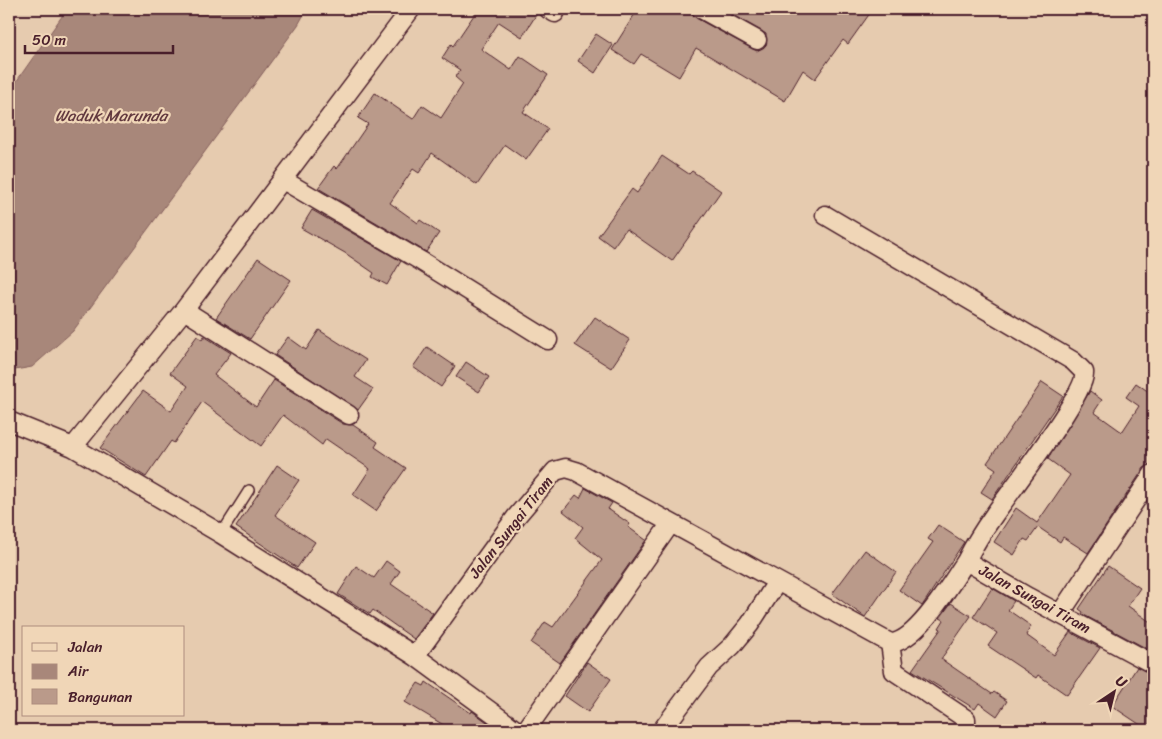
<svg xmlns="http://www.w3.org/2000/svg" width="1162" height="739" font-family="Sriracha,sans-serif">
	<style>
		.water { fill: #a8877a; stroke: #825d5a }
		.building { fill: #ba9a8a; stroke: #4a1f2b }
		.lines { fill: none; stroke-linecap: round; stroke-linejoin: round }
		.service-casing { stroke: #4a1f2b; stroke-width: 12 }
		.minor-casing { stroke: #4a1f2b; stroke-width: 21 }
		.path { stroke: #4a1f2b; stroke-width: 3; stroke-dasharray: 5 4; stroke-linecap: butt }
		.service { stroke: #f0d6b7; stroke-width: 9 }
		.minor { stroke: #f0d6b7; stroke-width: 18 }
		.labels { text-anchor: middle; dominant-baseline: central; stroke-width: 4.5; stroke-linejoin: round; paint-order: stroke }
		.street-label { font-size: 15px; fill: #4a1f2b; stroke: #f0d6b7 }
		.water-label { font-size: 16px; font-style: italic; fill: #62393f; stroke: #f0d6b7 }
	</style>
	<rect width="100%" height="100%" fill="#e6cbaf"/>
	<filter id="ink" filterUnits="userSpaceOnUse"><feTurbulence type="fractalNoise" baseFrequency=".02" numOctaves="2"/><feDisplacementMap in="SourceGraphic" scale="10" xChannelSelector="R" yChannelSelector="G"/><feConvolveMatrix kernelMatrix="1 2 1 2 8 2 1 2 1" color-interpolation-filters="sRGB"/></filter>
	<g filter="url(#ink)">
		<path class="water" d="M 67,9 L 307,9 L 298,25 L 73,331 L 32,367 L 9,371 L 9,92 Z"/>
		<path class="building" d="M 478,9 L 537,9 L 538,12 L 522,37 L 499,22 L 481,49 L 511,70 L 520,56 L 548,75 L 523,112 L 548,129 L 526,160 L 505,145 L 477,185 L 432,153 L 419,173 L 413,169 L 390,203 L 418,223 L 420,220 L 439,233 L 426,252 L 318,188 L 334,166 L 337,169 L 368,124 L 358,118 L 375,93 L 413,119 L 422,105 L 441,118 L 463,84 L 455,77 L 460,70 L 442,58 L 451,44 L 453,46 Z
			M 638,9 L 690,9 L 696,18 L 757,51 L 766,45 L 766,34 L 722,9 L 873,9 L 848,44 L 843,40 L 815,79 L 803,70 L 785,101 L 696,48 L 679,77 L 641,54 L 634,64 L 612,50 Z
			M 596,34 L 613,45 L 595,73 L 578,61 Z
			M 662,156 L 689,174 L 692,171 L 721,191 L 672,261 L 626,229 L 613,247 L 598,236 L 632,189 L 637,193 Z
			M 312,210 L 401,261 L 387,285 L 372,277 L 374,273 L 345,253 L 301,228 Z
			M 258,258 L 291,280 L 250,339 L 216,318 Z
			M 595,317 L 630,340 L 611,368 L 575,345 Z
			M 319,330 L 366,360 L 355,377 L 373,389 L 358,410 L 275,355 L 288,337 L 306,350 Z
			M 197,336 L 202,339 L 204,336 L 231,353 L 214,375 L 256,407 L 274,380 L 343,424 L 353,425 L 378,442 L 375,447 L 406,468 L 376,511 L 353,495 L 370,469 L 326,439 L 322,445 L 283,415 L 261,446 L 202,402 L 174,443 L 171,441 L 146,477 L 100,448 L 143,391 L 171,411 L 188,386 L 170,373 Z
			M 427,347 L 455,366 L 441,387 L 413,367 Z
			M 466,362 L 489,377 L 479,392 L 456,377 Z
			M 1042,382 L 1063,396 L 992,499 L 981,492 L 996,469 L 987,463 Z
			M 1136,383 L 1149,392 L 1153,385 L 1153,463 L 1144,468 L 1088,553 L 1063,537 L 1060,542 L 1038,527 L 1028,541 L 1024,539 L 1014,555 L 994,542 L 1016,508 L 1037,523 L 1070,475 L 1048,459 L 1090,391 L 1102,400 L 1094,412 L 1122,432 L 1139,406 L 1126,397 Z
			M 277,465 L 299,480 L 275,515 L 315,542 L 297,568 L 236,527 Z
			M 585,488 L 612,503 L 608,509 L 630,524 L 628,527 L 646,540 L 560,663 L 531,643 L 545,622 L 553,627 L 602,560 L 575,538 L 583,527 L 563,511 L 576,495 L 580,498 Z
			M 938,525 L 964,542 L 922,606 L 899,590 L 933,542 L 928,539 Z
			M 865,550 L 896,572 L 865,617 L 832,594 Z
			M 386,561 L 400,571 L 391,584 L 433,613 L 414,639 L 373,610 L 370,614 L 338,594 L 356,566 L 374,578 Z
			M 1108,566 L 1140,588 L 1128,606 L 1153,624 L 1153,652 L 1082,614 L 1083,612 L 1079,609 Z
			M 992,588 L 1014,601 L 1008,610 L 1031,626 L 1026,635 L 1054,655 L 1070,632 L 1100,648 L 1067,695 L 1038,675 L 1036,678 L 988,646 L 997,633 L 973,617 Z
			M 951,603 L 971,616 L 941,659 L 992,694 L 994,692 L 1007,701 L 997,716 L 979,703 L 975,709 L 912,670 L 941,629 L 939,628 L 944,620 L 940,618 Z
			M 587,662 L 611,679 L 588,712 L 565,696 Z
			M 1137,667 L 1153,675 L 1153,730 L 1148,730 L 1112,706 Z
			M 426,682 L 471,713 L 472,711 L 498,730 L 452,730 L 405,702 L 418,683 L 424,686 Z"/>
		<g class="lines">
			<defs>
				<path id="service" d="M 221,534 L 249,490"/>
				<path id="minor" d="M 548,9 L 555,13
					M 701,9 L 757,40
					M 283,180 L 421,261 L 548,340
					M 825,215 L 1073,361 L 1084,372 C 1088,391 1009,493 994,515 C 984,529 974,545 966,561
					M 184,310 L 349,415
					M 9,421 L 73,447 L 221,534 L 415,656 L 516,517 L 555,471 L 566,468 L 576,471 L 890,643 C 916,643 952,582 966,561 L 1028,597 L 1153,664
					M 73,447 L 184,310 L 411,9
					M 1060,614 L 1153,474
					M 890,643 L 894,671 L 966,719 L 966,724 L 962,730
					M 415,656 L 516,730
					M 526,730 L 671,523
					M 662,730 L 709,667 L 732,646 L 750,624 L 777,582"/>
			</defs>
			<use href="#service" class="service-casing"/>
			<use href="#minor" class="minor-casing"/>
			<path class="path" d="M 852,14 L 855,9"/>
			<use href="#service" class="service"/>
			<use href="#minor" class="minor"/>
		</g>
	</g>
	<g class="labels">
		<g class="street-label">
			<text transform="translate(511 527) rotate(-52)">Jalan Sungai Tiram</text>
			<text transform="translate(1035 599) rotate(29)">Jalan Sungai Tiram</text>
		</g>
		<g class="water-label">
			<text x="111" y="115">Waduk Marunda</text>
		</g>
	</g>
	<rect width="1162" height="739" fill="none" stroke="#f0d6b7" stroke-width="30"/>
	<rect x="15" y="15" width="1132" height="709" fill="none" stroke="#4a1f2b" stroke-width="2" filter="url(#ink)"/>
	<rect x="22" y="626" width="162" height="90" fill="#f0d6b7" stroke="#ae8d7f"/>
	<rect x="32" y="643" width="25" height="8" fill="#f0d6b7" stroke="#ae8d7f"/>
	<text x="68" y="652" font-size="15" fill="#4a1f2b">Jalan</text>
	<rect x="32" y="664" width="25" height="15" fill="#a8877a" stroke="#ae8d7f"/>
	<text x="68" y="676" font-size="15" fill="#4a1f2b">Air</text>
	<rect x="32" y="689" width="25" height="15" fill="#ba9a8a" stroke="#ae8d7f"/>
	<text x="68" y="702" font-size="15" fill="#4a1f2b">Bangunan</text>
	<g transform="translate(1114 692) rotate(35)" stroke="#f0d6b7" stroke-width="4" paint-order="stroke">
	<path d="M0-4L9 19L0 12L-9 19Z" fill="#4a1f2b"/>
	<text y="-8" font-size="14" font-weight="bold" text-anchor="middle" fill="#4a1f2b">U</text>
	</g>
	<path d="M25 45v8h148v-8" fill="none" stroke="#4a1f2b" stroke-width="2.5"/>
	<text x="32" y="45" font-size="15" fill="#4a1f2b" stroke="#f0d6b7" stroke-width="4" paint-order="stroke">50 m</text>
</svg>
